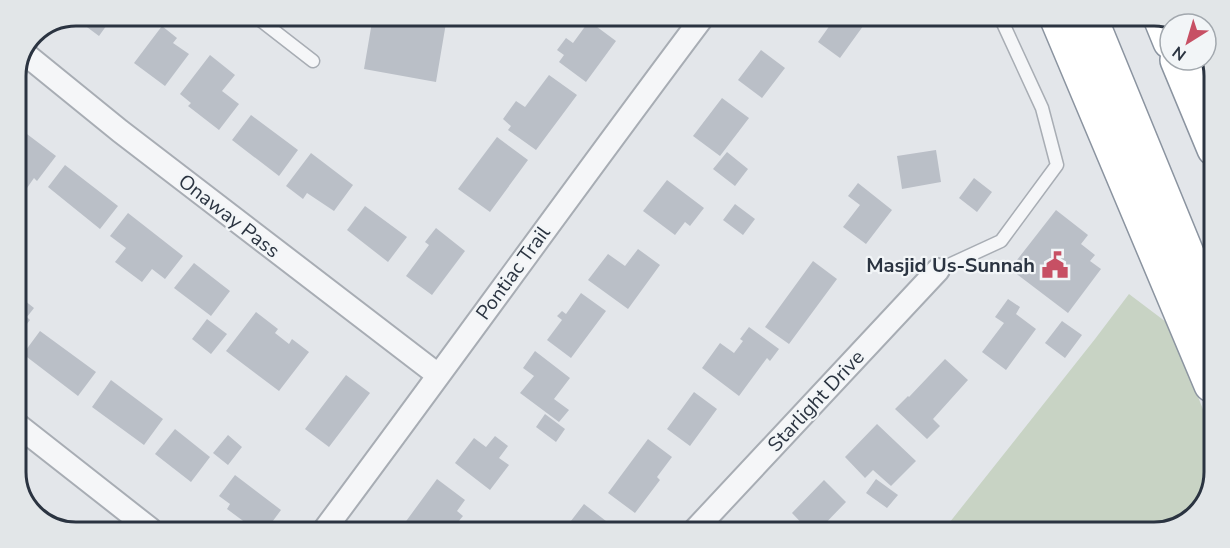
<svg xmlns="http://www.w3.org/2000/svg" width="1230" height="548" font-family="'Nunito Sans',sans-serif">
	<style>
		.green { fill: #c8d3c4 }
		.building { fill: #babfc7 }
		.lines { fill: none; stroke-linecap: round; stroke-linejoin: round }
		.lane-casing { stroke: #a8adb4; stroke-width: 15 }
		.street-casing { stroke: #a8adb4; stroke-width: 26 }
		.highway-casing { stroke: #8b94a0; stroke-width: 36 }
		.lane { stroke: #f5f6f8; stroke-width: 12 }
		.street { stroke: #f5f6f8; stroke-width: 22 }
		.highway { stroke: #fff; stroke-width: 33 }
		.labels { text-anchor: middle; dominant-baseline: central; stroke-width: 4.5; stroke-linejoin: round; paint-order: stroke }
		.street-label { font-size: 20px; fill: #2b3441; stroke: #f2f5f7 }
		.poi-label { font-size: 20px; font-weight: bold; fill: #2b3441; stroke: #f2f5f7; text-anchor: end }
		.rim { fill: none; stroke: #2b3441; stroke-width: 3 }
	</style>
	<rect width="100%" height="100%" fill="#e3e6ea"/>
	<path class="green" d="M 1129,294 L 1170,325 L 1211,430 L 1210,496 L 1188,523 L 1155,533 L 942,532 L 1095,339 Z"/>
	<path class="building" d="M 75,15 L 114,15 L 99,36 L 72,16 Z
		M 373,16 L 447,17 L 436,82 L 364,69 Z
		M 835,18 L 861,18 L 866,22 L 840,58 L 818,42 Z
		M 589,21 L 616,41 L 586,82 L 559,62 L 564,55 L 557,50 L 566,38 L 573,43 Z
		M 162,26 L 177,38 L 173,43 L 189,54 L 165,86 L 134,63 Z
		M 761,50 L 785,68 L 762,98 L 738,80 Z
		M 210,55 L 235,75 L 222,91 L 239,104 L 219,130 L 188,106 L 191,103 L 180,94 Z
		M 549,75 L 577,95 L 536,150 L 508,130 L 511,126 L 503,119 L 516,101 L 525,107 Z
		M 722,98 L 749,118 L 720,156 L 693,136 Z
		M 251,115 L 298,150 L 279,176 L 232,140 Z
		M 15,125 L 56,156 L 37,181 L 34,178 L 27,188 L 15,179 L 15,167 L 16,165 L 15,164 Z
		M 497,137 L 528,160 L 490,212 L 458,189 Z
		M 936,150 L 941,182 L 902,189 L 897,156 Z
		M 727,152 L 748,169 L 735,186 L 713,169 Z
		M 311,153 L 353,185 L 334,211 L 307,193 L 303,199 L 286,186 Z
		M 65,165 L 118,206 L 100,229 L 48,187 Z
		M 974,178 L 992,192 L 977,212 L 959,198 Z
		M 667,180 L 704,208 L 690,226 L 685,222 L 675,235 L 643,211 Z
		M 858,183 L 892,210 L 866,244 L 843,227 L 860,205 L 848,196 Z
		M 735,204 L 755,219 L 743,235 L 723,220 Z
		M 365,206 L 407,237 L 388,262 L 347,230 Z
		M 1056,210 L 1088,235 L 1081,244 L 1095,255 L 1090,261 L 1101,269 L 1068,313 L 1010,269 Z
		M 128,213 L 183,256 L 165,279 L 152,269 L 142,282 L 115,262 L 126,248 L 110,236 Z
		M 436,228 L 465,251 L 432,295 L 406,276 L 429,245 L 425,242 Z
		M 638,249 L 660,265 L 628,309 L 588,280 L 608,254 L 625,266 Z
		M 813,261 L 837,279 L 789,344 L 765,327 Z
		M 194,263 L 230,291 L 211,316 L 174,288 Z
		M 581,293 L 606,311 L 571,358 L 547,340 L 562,320 L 557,316 L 562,311 L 566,314 Z
		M 19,296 L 34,308 L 27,317 L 30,320 L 15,339 L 15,301 Z
		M 1008,299 L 1020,307 L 1016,314 L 1036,329 L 1006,370 L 982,352 L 1004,323 L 995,317 Z
		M 256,312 L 278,329 L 275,333 L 289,344 L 292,339 L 309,352 L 279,391 L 226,351 Z
		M 207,319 L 227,334 L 211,354 L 192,339 Z
		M 1062,321 L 1082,335 L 1065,358 L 1045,343 Z
		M 749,327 L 779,349 L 770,361 L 767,358 L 739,396 L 702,368 L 720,343 L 734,353 L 743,341 L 740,339 Z
		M 40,331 L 96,372 L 78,396 L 23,354 Z
		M 535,351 L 570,378 L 554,399 L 569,410 L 559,422 L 520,393 L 534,376 L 523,368 Z
		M 945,359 L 968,380 L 933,419 L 940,426 L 927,439 L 895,409 L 908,396 L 909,397 Z
		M 346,375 L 370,393 L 329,447 L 305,429 Z
		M 111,380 L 163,419 L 144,445 L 92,407 Z
		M 694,392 L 717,409 L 690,446 L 667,429 Z
		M 545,414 L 565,429 L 556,442 L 536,427 Z
		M 877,424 L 916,461 L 891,486 L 873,470 L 865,478 L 845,457 Z
		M 175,429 L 210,457 L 191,482 L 155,454 Z
		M 228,435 L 242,447 L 228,465 L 213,453 Z
		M 495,436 L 508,446 L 499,458 L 509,465 L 490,490 L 455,463 L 474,438 L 486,447 Z
		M 648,439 L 672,457 L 657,477 L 660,480 L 635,513 L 608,493 Z
		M 235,475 L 281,510 L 267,529 L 254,529 L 227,509 L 230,504 L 219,496 Z
		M 437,479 L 465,500 L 457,511 L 463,516 L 453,528 L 448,524 L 444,530 L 412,530 L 404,524 Z
		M 876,479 L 898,495 L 887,508 L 866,493 Z
		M 824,480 L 846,502 L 817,532 L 810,532 L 792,513 Z
		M 584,504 L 606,521 L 598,531 L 564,530 Z"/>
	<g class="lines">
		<defs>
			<path id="lane" d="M 255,16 L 313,61
				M 938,270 L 1001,241 L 1057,165 L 1042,108 L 1001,19"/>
			<path id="street" d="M 24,53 L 120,131 L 438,375
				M 15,423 L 150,529
				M 325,529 C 452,359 575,187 702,18
				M 694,531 L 938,270"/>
			<path id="highway" d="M 1057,19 L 1211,385
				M 1091,19 L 1212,314
				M 1161,20 L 1170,42
				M 1206,50 L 1215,75
				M 1177,60 L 1214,149"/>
		</defs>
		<use href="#lane" class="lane-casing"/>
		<use href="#street" class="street-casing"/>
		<use href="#highway" class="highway-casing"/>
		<use href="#lane" class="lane"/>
		<use href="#street" class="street"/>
		<use href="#highway" class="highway"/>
	</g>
	<defs>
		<symbol id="civic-bare" viewBox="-9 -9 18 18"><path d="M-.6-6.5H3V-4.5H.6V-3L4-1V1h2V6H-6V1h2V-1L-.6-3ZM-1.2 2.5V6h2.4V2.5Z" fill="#c75064" stroke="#f2f5f7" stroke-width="2.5" paint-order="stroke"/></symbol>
	</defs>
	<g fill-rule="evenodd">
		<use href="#civic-bare" x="1036" y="246" width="38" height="38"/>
	</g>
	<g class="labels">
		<g class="street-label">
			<text transform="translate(229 216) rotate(38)">Onaway Pass</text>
			<text transform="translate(513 273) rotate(-54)">Pontiac Trail</text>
			<text transform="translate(816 401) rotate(-47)">Starlight Drive</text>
		</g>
		<g class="poi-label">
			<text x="1035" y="265">Masjid Us-Sunnah</text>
		</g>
	</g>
	<path d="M0 0H1230V548H0ZM76 26H1154A50 50 0 0 1 1204 76V472A50 50 0 0 1 1154 522H76A50 50 0 0 1 26 472V76A50 50 0 0 1 76 26Z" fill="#e2e6e8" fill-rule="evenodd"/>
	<path class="rim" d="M76 26H1154A50 50 0 0 1 1204 76V472A50 50 0 0 1 1154 522H76A50 50 0 0 1 26 472V76A50 50 0 0 1 76 26Z"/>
	<g transform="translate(1188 42) rotate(217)"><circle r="28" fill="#f2f5f7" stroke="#a2a8ae" stroke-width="1.5"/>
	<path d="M0-4.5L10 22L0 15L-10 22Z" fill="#c75064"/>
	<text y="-9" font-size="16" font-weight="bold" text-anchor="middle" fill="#2b3441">N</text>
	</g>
</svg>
